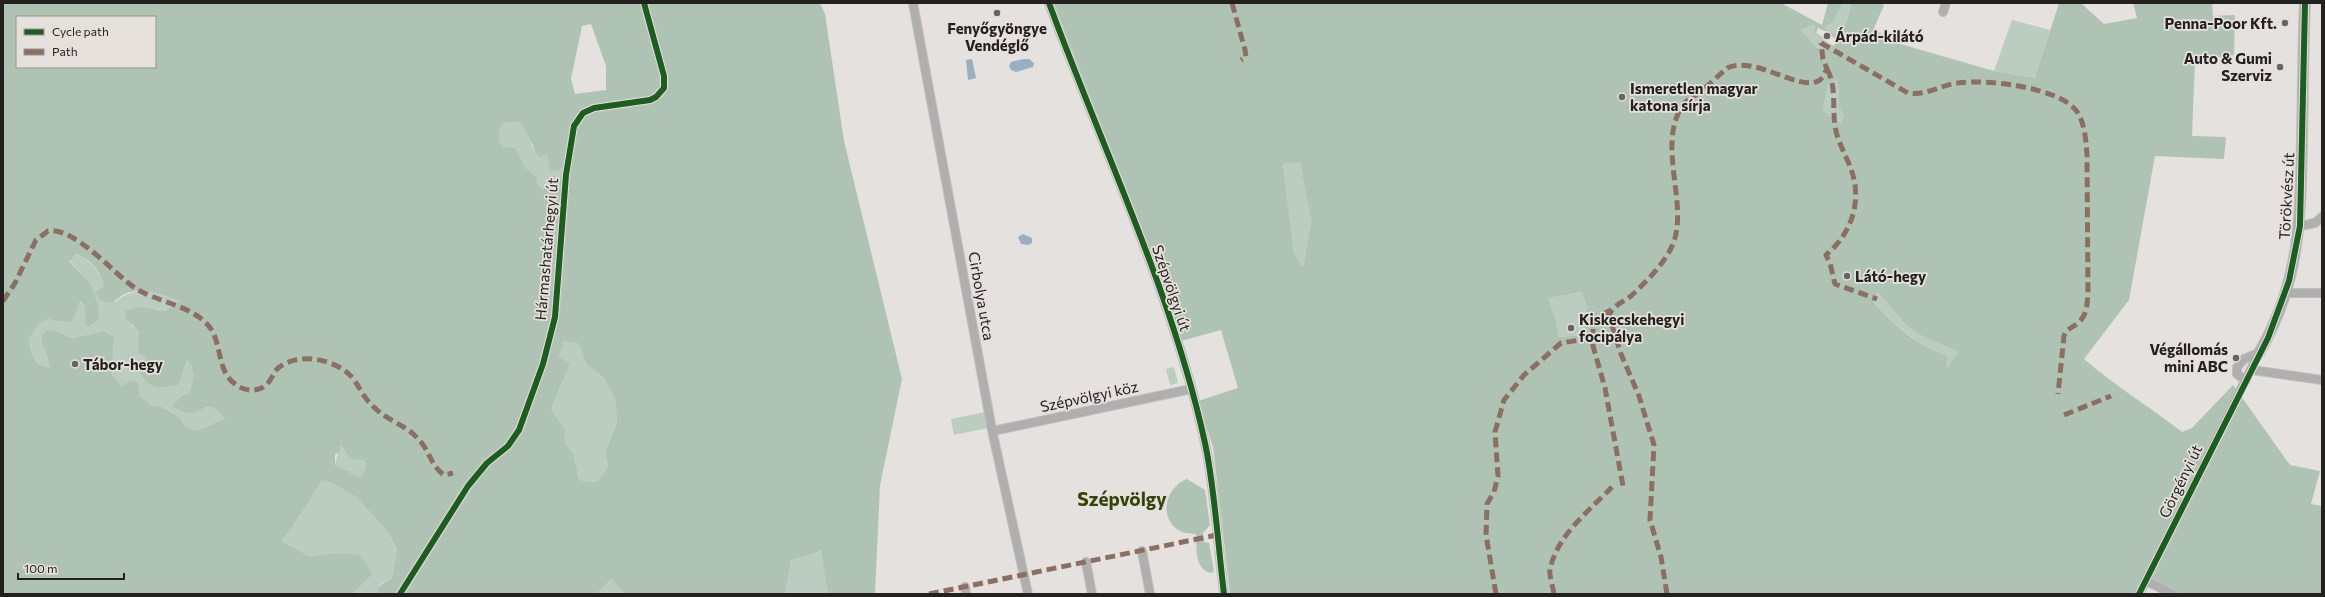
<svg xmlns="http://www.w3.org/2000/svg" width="2325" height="597" font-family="Commissioner,sans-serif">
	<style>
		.green { fill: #bacdc0 }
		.forest { fill: #afc3b5; fill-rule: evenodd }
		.water { fill: #9aafc2 }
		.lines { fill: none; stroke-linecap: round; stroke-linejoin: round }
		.minor-casing { stroke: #c0bebd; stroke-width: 10 }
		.tertiary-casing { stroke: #c0bebd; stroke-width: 12 }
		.minor { stroke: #aeafae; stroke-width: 8 }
		.tertiary { stroke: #aeafae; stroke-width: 10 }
		.quiet { stroke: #8d6e63; stroke-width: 5; stroke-dasharray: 10 5; stroke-linecap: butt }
		.cycleway-casing { stroke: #e6e0dc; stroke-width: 8 }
		.cycleway { stroke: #1b5e20; stroke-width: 6 }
		.poi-dot { fill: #676462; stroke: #e6e0dc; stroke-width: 1.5 }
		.labels { text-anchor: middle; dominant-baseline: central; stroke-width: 3.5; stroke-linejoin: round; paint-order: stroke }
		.poi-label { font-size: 15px; font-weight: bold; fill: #232120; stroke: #e6e0dc; text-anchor: start }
		.street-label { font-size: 15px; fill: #232120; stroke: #e6e0dc }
		.district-label { font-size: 19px; font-weight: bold; fill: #344309; stroke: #e6e0dc }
	</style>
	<rect width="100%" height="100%" fill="#e4e1de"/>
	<path class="green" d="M 1843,3 L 1851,3 C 1849,15 1847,30 1834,34 L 1825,29 L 1825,27 L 1832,23 Z
		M 2012,20 L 2050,30 L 2036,78 L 1994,71 Z
		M 1813,25 L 1817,27 L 1814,33 L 1830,44 L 1831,49 L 1817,48 L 1801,30 Z
		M 1837,79 L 1839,94 L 1838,106 L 1844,115 L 1841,123 L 1823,111 L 1828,84 Z
		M 506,122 L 520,122 L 529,133 L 532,147 L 547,154 L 550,164 L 565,166 L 564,180 L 544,189 L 537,183 L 538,178 L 526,168 L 515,148 L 503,146 L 499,141 L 500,128 Z
		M 1300,161 L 1311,221 L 1303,267 L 1294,253 L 1283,164 Z
		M 76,254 C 99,264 102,282 115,302 C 138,283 155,294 180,301 L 165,311 L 155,309 L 131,325 L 139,330 L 142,354 L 146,357 L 138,367 C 147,389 157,390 179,385 L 187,360 C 196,368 192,383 189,393 L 181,396 L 172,406 C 185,415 193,416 206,407 L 214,408 L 225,418 L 197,431 L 185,426 L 180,418 L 163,407 L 151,405 L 122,386 L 112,375 L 114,337 L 104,331 L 72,338 L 56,331 L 41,339 L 50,367 C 31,363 32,356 29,339 L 38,323 L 48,319 L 55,321 L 72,322 L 79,301 L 85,306 L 85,323 L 98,304 L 91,284 L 69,260 Z
		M 1877,291 L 1905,324 L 1922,336 L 1958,352 L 1947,369 L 1948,356 C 1912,342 1901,329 1874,303 Z
		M 1582,292 L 1587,308 L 1584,318 L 1585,335 L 1557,337 L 1556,321 L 1547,298 Z
		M 564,341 L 579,344 L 586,364 L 604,378 L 615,399 L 617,422 L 605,452 L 608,467 L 597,482 L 579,480 L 574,454 L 566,444 L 565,429 L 551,409 L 570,364 L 559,356 Z
		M 1174,367 L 1178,383 L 1170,385 L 1166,369 Z
		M 985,412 L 988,428 L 954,435 L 951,419 Z
		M 340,443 L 344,451 L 364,460 L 367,467 L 366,472 L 360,479 L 335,465 Z
		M 322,480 L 332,483 L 356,497 L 388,532 L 397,551 L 392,578 L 379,585 L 377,594 L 353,594 L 373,574 L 336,553 L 309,556 L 282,541 L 305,508 Z
		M 822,551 L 828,594 L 785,594 L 791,559 Z
		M 611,579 L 625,594 L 596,594 L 595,593 Z"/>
	<path class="forest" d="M 3,3 L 820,3 L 825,14 L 844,141 L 902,379 L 880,485 L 875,594 L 828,594 L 821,551 L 791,560 L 785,594 L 625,594 L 611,579 L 596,594 L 377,594 L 379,586 L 392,578 L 397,550 L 388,532 L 356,497 L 332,483 L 322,480 L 305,508 L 282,541 L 309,556 L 336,553 L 360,555 L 373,574 L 353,594 L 3,594 ZM 17,17 L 155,17 L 155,67 L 17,67 ZM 591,24 L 606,66 L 606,90 L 575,94 L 571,79 L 582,26 ZM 506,122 L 520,122 C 529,133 531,145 539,157 L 547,154 L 550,170 L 557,171 L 564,166 L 564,180 C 553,175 548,180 543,189 L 537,183 L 538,178 L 526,168 L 515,148 L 503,146 L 499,141 L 500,128 ZM 76,254 C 91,260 100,270 104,286 L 96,292 L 99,299 C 115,308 115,297 127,293 C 145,287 162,296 180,301 L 165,311 L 140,307 L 125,311 L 126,319 L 139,331 L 138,353 L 146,357 L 138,367 C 146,389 157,390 179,385 L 187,360 C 196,368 192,384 189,393 L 181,396 L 172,406 C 185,415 193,416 206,407 L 214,408 L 225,418 L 197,431 L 185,426 L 180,418 L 163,407 L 151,405 L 139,396 L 138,382 L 130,381 L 122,386 L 112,375 L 114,337 L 104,331 L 72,338 L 56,331 L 46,330 L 41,339 L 50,367 C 33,365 31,354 29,339 L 38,324 L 48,319 L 55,321 L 72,322 L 80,301 L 85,306 L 85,323 L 88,327 L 99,319 L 98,304 L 91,284 L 69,261 ZM 564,341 L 579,344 L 586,364 L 604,378 L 615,399 L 617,422 L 605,452 L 608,467 L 597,482 L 579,480 L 574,454 L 566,444 L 565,429 L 551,409 L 570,364 L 559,356 ZM 340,444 L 350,459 L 364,460 C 369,470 364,470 360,478 L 335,465 L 335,455 L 340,451 Z
		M 1054,3 L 1781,3 L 1822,25 L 1828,3 L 1843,3 L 1832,23 L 1825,27 L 1825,29 L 1834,34 C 1847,30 1849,15 1851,3 L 1881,3 L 1884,5 L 1874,28 L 1890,41 L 1994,71 L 2035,78 L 2059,3 L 2081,3 L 2104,24 L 2137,18 L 2133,3 L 2212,3 L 2213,16 L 2235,15 L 2234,55 L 2195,61 L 2192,136 L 2226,137 L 2224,159 L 2155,156 L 2129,300 L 2084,359 C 2115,386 2150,407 2182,432 L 2192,428 L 2233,385 L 2290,465 L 2320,471 L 2311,504 L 2322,506 L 2322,594 L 2173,594 L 2146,581 L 2139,594 L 1230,594 L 1213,447 L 1198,401 L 1238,388 L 1221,330 L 1181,341 L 1149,248 ZM 1813,25 L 1816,27 L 1814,33 L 1830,44 L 1831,49 L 1817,48 L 1801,30 ZM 1818,28 L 1829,33 L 1838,42 L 1833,46 L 1823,39 L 1824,38 L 1816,33 ZM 1837,79 L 1839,94 L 1838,106 L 1844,115 L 1841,123 L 1823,111 L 1828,84 ZM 1300,162 L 1311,221 L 1303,267 L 1294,253 L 1283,164 ZM 1877,291 L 1905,324 L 1922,336 L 1958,352 L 1947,368 L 1948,356 C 1913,343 1900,329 1874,303 ZM 1582,292 L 1587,308 L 1584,318 L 1585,335 L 1558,337 L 1556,321 L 1548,298 Z
		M 1187,479 L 1205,490 L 1210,525 L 1203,533 L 1204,542 L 1209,543 L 1214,571 L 1211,573 C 1194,569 1197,549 1196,534 C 1191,533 1184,534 1180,531 C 1158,519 1165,487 1187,479 Z"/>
	<path class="water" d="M 972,59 L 976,78 L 968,80 L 966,60 Z
		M 1023,59 L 1029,59 L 1034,63 L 1033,67 L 1016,72 L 1011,70 L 1009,66 L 1011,62 Z
		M 1023,234 L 1032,238 L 1032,243 L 1028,245 L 1021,244 L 1018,237 Z"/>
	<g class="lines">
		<defs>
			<path id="minor" d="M 913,3 L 992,430 L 1028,594
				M 1049,3 C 1102,148 1172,291 1205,443 C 1215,490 1218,546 1224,594
				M 1943,12 L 1946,3
				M 2300,226 L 2315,223 L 2322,217
				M 2285,293 L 2322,293
				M 2252,370 L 2322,380
				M 2246,381 L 2237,374 L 2237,367 L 2244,359 L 2259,353
				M 993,431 L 1191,389
				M 1142,551 L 1150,594
				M 1086,562 L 1092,594
				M 2146,581 L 2173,594
				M 965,587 L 966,594
				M 400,594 L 468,486 L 487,463 L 508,446 L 519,430 L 543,364 L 555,317 L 566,175 L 574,126 L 583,113 L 594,108 L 650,100 L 656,97 L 664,88 L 664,76 L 644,3
				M 2139,594 L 2259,353"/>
			<path id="tertiary" d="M 2259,353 C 2301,280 2300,220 2302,139 C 2303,94 2303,48 2305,3"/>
		</defs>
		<use href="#minor" class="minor-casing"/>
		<use href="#tertiary" class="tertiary-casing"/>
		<use href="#minor" class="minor"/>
		<use href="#tertiary" class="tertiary"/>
		<path class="quiet" d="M 1232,3 L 1245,50 L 1246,57 L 1241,60
			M 1821,43 L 1908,93 C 1927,96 1940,85 1958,83 C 1986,79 2062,87 2078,113 C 2085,125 2086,141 2087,155 L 2088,294 C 2087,304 2087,314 2080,321 C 2074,328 2067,327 2064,336 L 2058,394
			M 1827,69 C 1837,88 1832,105 1835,126 C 1837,141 1847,157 1852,172 C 1862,203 1851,234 1826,255 L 1830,263 L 1835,284 L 1877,299
			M 3,301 L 15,283 L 36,240 L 48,231 C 75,227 113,273 135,288 C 156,302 196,306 211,329 C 222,346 217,371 235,384 C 243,391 258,393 266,385 C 271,381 273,373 278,368 C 292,357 311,357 327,362 C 361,373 355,392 376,409 C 390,422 407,425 420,441 C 430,452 431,466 444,475 L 453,473
			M 1611,310 L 1593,319 L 1593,346 L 1605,388 L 1623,486
			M 2064,415 L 2111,396
			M 929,594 L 1217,535
			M 1496,594 L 1486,535 L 1487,504 L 1494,492 L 1498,476 L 1495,432 L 1504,400 L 1524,375 L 1561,343 L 1593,338
			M 1554,594 C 1553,587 1549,576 1550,570 C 1556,536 1590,510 1612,487
			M 1667,594 L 1661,557 L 1650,520 L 1654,445 L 1639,396 L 1621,354 L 1609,316 C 1613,305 1622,303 1631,296 C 1646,282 1665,263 1673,244 C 1689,204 1656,144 1683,105 C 1687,99 1694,97 1700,92 C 1709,85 1718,76 1727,68 C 1755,55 1797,91 1818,81 C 1823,79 1824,73 1827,69 L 1823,59 L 1821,43"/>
		<defs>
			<path id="cycleway" d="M 1049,3 C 1102,148 1172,291 1205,443 C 1215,490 1218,546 1224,594
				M 400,594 L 468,486 L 487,463 L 508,446 L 519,430 L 543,364 L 555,317 L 566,175 L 574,126 L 583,113 L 594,108 L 650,100 L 656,97 L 664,88 L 664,76 L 644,3
				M 2139,594 L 2268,338 L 2289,281 L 2300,226 L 2305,3"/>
		</defs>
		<use href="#cycleway" class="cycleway-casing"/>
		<use href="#cycleway" class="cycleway"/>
	</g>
	<g class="poi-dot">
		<circle cx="997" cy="13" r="4"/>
		<circle cx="2285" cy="23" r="4"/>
		<circle cx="1827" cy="36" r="4"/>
		<circle cx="2280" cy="67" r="4"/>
		<circle cx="1622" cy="97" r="4"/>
		<circle cx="1847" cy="276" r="4"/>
		<circle cx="1571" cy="328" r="4"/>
		<circle cx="2236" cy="358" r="4"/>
		<circle cx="75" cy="364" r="4"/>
	</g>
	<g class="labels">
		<g class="poi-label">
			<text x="2277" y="23" text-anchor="end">Penna-Poor Kft.</text>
			<text x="997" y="28" text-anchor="middle">Fenyőgyöngye<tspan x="997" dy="17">Vendéglő</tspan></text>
			<text x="1835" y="36">Árpád-kilátó</text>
			<text x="2272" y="58" text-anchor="end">Auto &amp; Gumi<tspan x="2272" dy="17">Szerviz</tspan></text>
			<text x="1630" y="88">Ismeretlen magyar<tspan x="1630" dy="17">katona sírja</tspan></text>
			<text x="1855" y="276">Látó-hegy</text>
			<text x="1579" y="319">Kiskecskehegyi<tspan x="1579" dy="17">focipálya</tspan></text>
			<text x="2228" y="349" text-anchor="end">Végállomás<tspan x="2228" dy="17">mini ABC</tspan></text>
			<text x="83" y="364">Tábor-hegy</text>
		</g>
		<g class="street-label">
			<text transform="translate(2286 196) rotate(-87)">Törökvész út</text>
			<text transform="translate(546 249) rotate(-85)">Hármashatárhegyi út</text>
			<text transform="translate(1172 288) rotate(71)">Szépvölgyi út</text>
			<text transform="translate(982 296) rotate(80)">Cirbolya utca</text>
			<text transform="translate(1089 396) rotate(-12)">Szépvölgyi köz</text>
			<text transform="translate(2180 481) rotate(-64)">Görgényi út</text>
		</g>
		<g class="district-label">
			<text x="1122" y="498">Szépvölgy</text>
		</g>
	</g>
	<rect width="2325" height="597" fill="none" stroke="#232120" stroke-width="8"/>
	<rect x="16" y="16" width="140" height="52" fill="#e6e0dc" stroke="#989491"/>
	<rect x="24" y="29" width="20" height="6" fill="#1b5e20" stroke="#989491"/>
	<text x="52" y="36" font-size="12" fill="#232120">Cycle path</text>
	<rect x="24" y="49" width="20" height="6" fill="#8d6e63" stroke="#989491"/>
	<text x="52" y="56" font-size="12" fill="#232120">Path</text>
	<path d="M18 573v6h106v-6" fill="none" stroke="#232120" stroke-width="2"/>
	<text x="24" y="573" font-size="12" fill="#232120" stroke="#e6e0dc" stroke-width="3" paint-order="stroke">100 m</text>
</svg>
